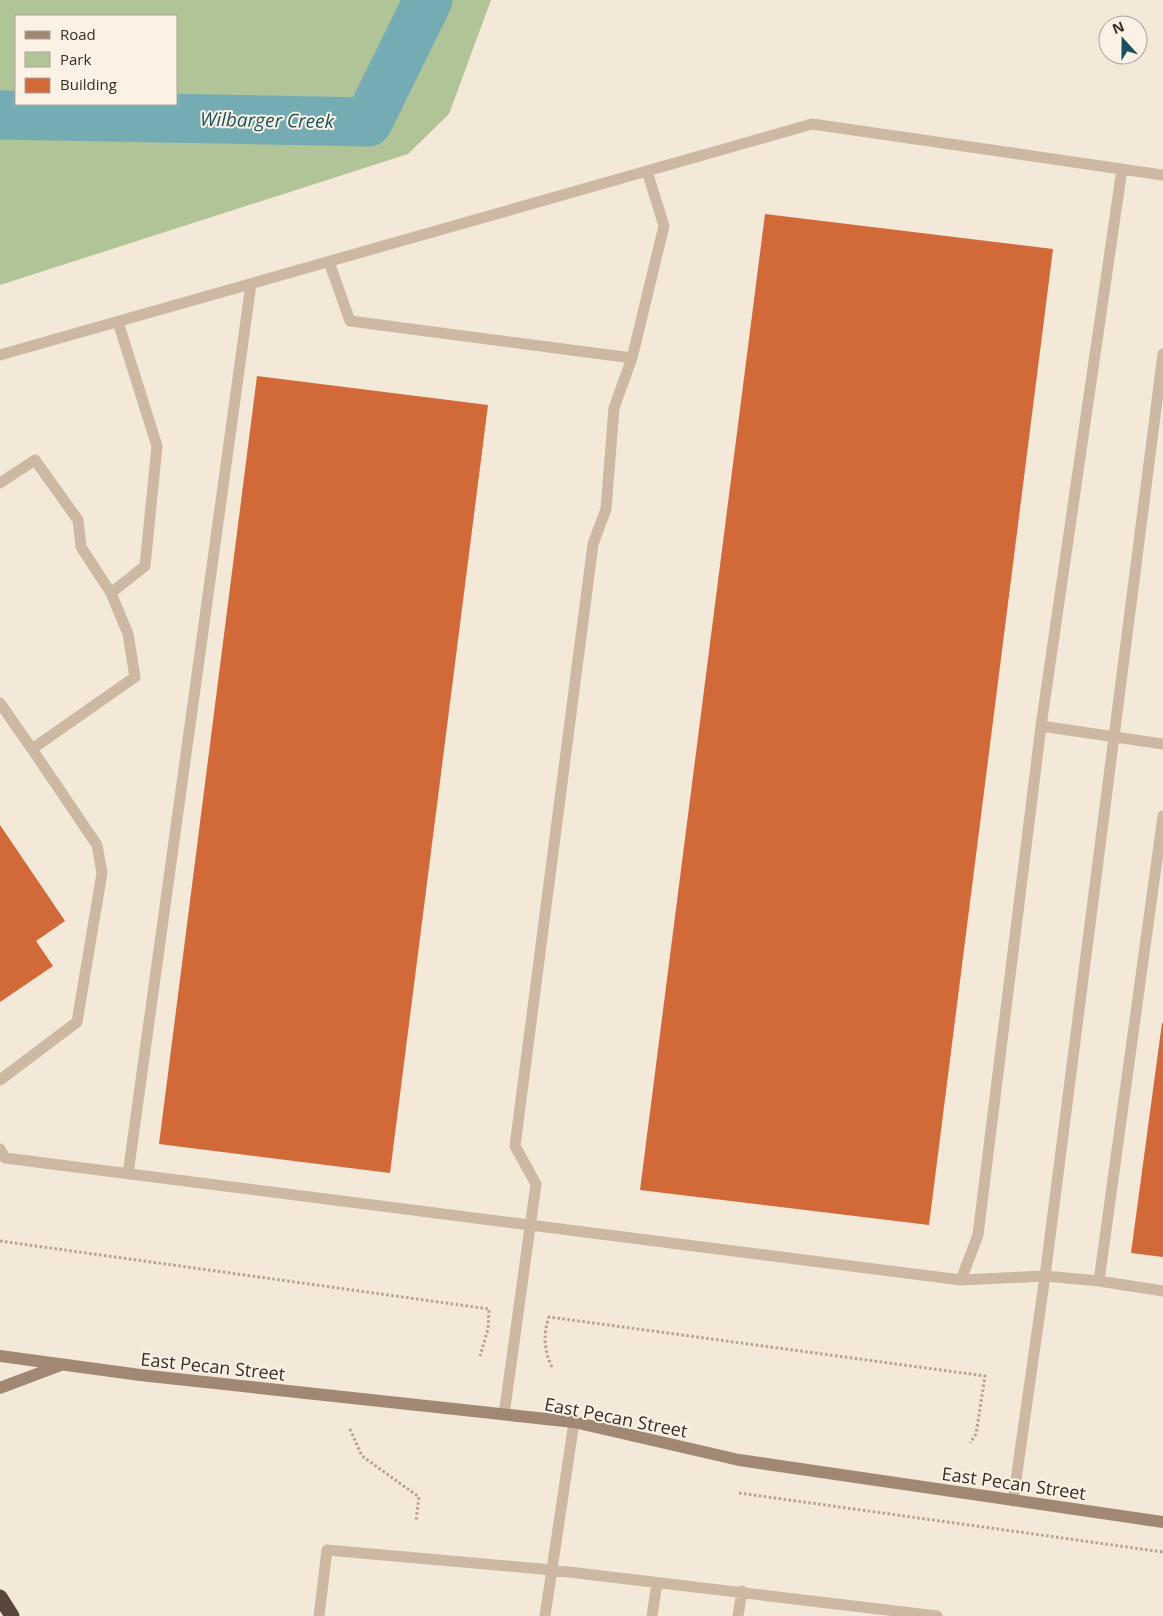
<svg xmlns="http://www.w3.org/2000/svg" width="1163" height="1616" font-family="'Open Sans',sans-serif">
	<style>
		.green { fill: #b1c497; fill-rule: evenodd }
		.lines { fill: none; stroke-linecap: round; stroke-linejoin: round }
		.river { stroke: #75acb3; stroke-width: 49 }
		.building { fill: #d16939 }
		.path { stroke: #b8a38d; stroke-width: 3; stroke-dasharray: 2.5 2.5; stroke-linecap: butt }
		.lane { stroke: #cdb9a3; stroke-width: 11 }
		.secondary { stroke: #a08874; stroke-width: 12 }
		.highway { stroke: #59473c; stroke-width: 15 }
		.labels { text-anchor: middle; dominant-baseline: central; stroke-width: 4; stroke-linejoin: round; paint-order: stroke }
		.street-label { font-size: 18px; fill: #372c26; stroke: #fbf2e5 }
		.water-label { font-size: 19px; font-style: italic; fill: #18525c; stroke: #fbf2e5 }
	</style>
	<rect width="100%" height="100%" fill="#f4e9d8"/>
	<path class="green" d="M 0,0 L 491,0 L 449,114 L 408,154 L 0,285 ZM 16,16 L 176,16 L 176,104 L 16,104 Z"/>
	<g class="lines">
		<path class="river" d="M 0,115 L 368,122 L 428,0"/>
	</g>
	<path class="building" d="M 765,214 L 1053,249 L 929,1225 L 640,1190 Z
		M 257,376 L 488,405 L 390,1173 L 159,1144 Z
		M 0,825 L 65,921 L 36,941 L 53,966 L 0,1002 Z
		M 1162,1023 L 1163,1023 L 1163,1257 L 1131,1253 Z"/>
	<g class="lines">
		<path class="path" d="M 0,1241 L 489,1309 L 488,1329 L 480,1356
			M 552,1367 C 544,1351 543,1334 549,1317 L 985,1376 L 976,1434 L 970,1443
			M 350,1429 L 362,1456 L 419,1497 L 416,1521
			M 739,1493 L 1163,1552"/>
		<path class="lane" d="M 329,262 L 350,321 L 632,358
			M 0,355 L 812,124 L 1163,175
			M 0,483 L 35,460 L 78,520 L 81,547 L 111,593 L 128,634 L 135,677 L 32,749 L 0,703
			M 111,593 L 145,566 L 157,446 L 118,322
			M 1041,726 L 1163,744
			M 1163,816 L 1099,1281 L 1163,1291
			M 0,1080 L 77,1022 L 102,873 L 97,845 L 32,749
			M 0,1149 L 5,1158 L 961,1280 L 1045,1276 L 1163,354
			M 128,1174 L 251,284
			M 961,1280 L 978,1235 L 1041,726 L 1122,169
			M 504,1415 L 536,1184 L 515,1146 L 593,544 L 606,509 L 614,408 L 632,358 L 664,226 L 647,171
			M 1013,1501 L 1045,1276 L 1099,1281
			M 319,1616 L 327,1550 L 552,1570 L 937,1616
			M 545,1616 L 574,1422
			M 652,1616 L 657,1583
			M 738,1616 L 742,1591"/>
		<path class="secondary" d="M 0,1356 L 140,1375 L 574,1422 L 739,1460 L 1163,1522
			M 0,1388 L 61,1365"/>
		<path class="highway" d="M 0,1597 L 12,1616"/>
	</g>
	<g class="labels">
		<g class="street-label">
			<text transform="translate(213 1366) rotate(6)">East Pecan Street</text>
			<text transform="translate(616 1417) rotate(11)">East Pecan Street</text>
			<text transform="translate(1014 1483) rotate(8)">East Pecan Street</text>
		</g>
		<g class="water-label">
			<text transform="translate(267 120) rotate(1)">Wilbarger Creek</text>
		</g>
	</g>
	<rect x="15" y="15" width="162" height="90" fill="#fbf2e5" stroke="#ada399"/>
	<rect x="25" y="31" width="25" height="8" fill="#a08874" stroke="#ada399"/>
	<text x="60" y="40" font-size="15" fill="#372c26">Road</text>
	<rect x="25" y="52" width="25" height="15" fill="#b1c497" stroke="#ada399"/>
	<text x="60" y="65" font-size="15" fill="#372c26">Park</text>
	<rect x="25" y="78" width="25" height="15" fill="#d16939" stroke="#ada399"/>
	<text x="60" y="90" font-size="15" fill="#372c26">Building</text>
	<g transform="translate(1123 40) rotate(339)"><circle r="24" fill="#fbf2e5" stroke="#ada399"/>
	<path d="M0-4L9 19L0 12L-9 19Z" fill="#18525c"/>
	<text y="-8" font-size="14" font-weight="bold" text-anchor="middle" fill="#372c26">N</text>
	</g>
</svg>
